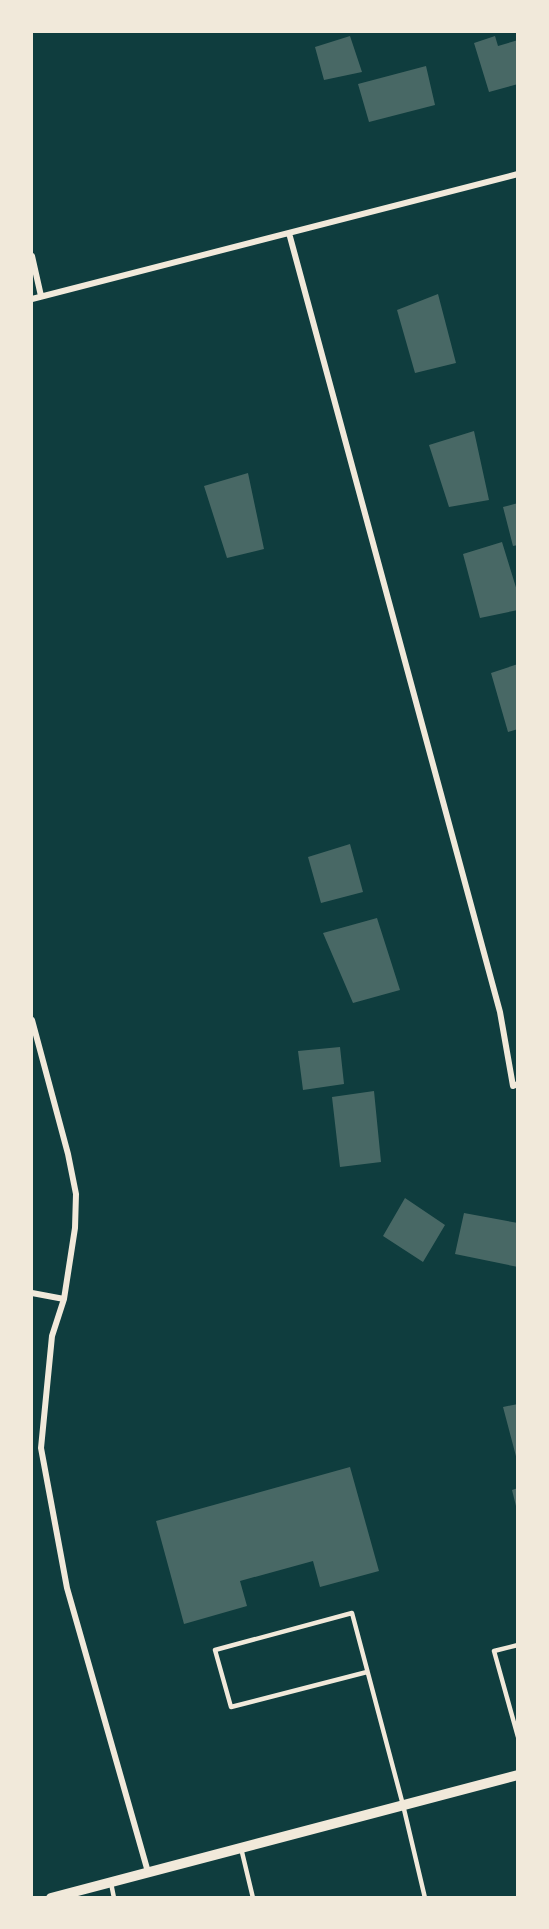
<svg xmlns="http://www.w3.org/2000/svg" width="549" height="1929" font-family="Roboto,sans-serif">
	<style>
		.building { fill: #486865 }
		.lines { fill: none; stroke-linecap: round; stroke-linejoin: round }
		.service { stroke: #f1e9da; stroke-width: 4.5 }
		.minor { stroke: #f1e9da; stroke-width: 6 }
		.tertiary { stroke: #f1e9da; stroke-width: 10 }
	</style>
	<rect width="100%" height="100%" fill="#0f3d3e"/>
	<path class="building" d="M 350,36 L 362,72 L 324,80 L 315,47 Z
		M 495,36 L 498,46 L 518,40 L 518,84 L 489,92 L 474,43 Z
		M 426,66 L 435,105 L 369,122 L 358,84 Z
		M 438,294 L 456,363 L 415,373 L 397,310 Z
		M 474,431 L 489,500 L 449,507 L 429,445 Z
		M 248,473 L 264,549 L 227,558 L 204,486 Z
		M 518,503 L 518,545 L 513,546 L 503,507 Z
		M 502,542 L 518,594 L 518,610 L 480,618 L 463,554 Z
		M 518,664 L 518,729 L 508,732 L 491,673 Z
		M 350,844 L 363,892 L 321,903 L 308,857 Z
		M 377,918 L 400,990 L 353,1003 L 323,933 Z
		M 340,1047 L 344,1084 L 303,1090 L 298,1051 Z
		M 374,1091 L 381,1162 L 340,1167 L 332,1097 Z
		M 405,1198 L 445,1225 L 423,1262 L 383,1236 Z
		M 464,1213 L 518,1223 L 518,1267 L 455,1254 Z
		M 518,1404 L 518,1460 L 517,1460 L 503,1407 Z
		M 350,1467 L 379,1571 L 320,1587 L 313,1561 L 240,1581 L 247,1606 L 184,1624 L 156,1521 Z
		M 518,1488 L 518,1510 L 517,1510 L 512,1490 Z"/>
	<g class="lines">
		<path class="service" d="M 518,1645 L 494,1651 L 518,1737
			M 367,1672 L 231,1707 L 215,1650 L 352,1613 L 403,1805 L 425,1898
			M 241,1848 L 253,1898
			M 111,1883 L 114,1898"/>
		<path class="minor" d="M 289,233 L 500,1012 L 513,1086 L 518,1084
			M 32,256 L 41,296
			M 32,299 L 518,174
			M 32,1020 L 68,1154 L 76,1194 L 75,1228 L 64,1299 L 52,1336 L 41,1448 L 67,1588 L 148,1872
			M 32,1293 L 64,1299"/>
		<path class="tertiary" d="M 51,1898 L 518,1775"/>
	</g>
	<rect width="549" height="1929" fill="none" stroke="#f1e9da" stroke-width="66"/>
</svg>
